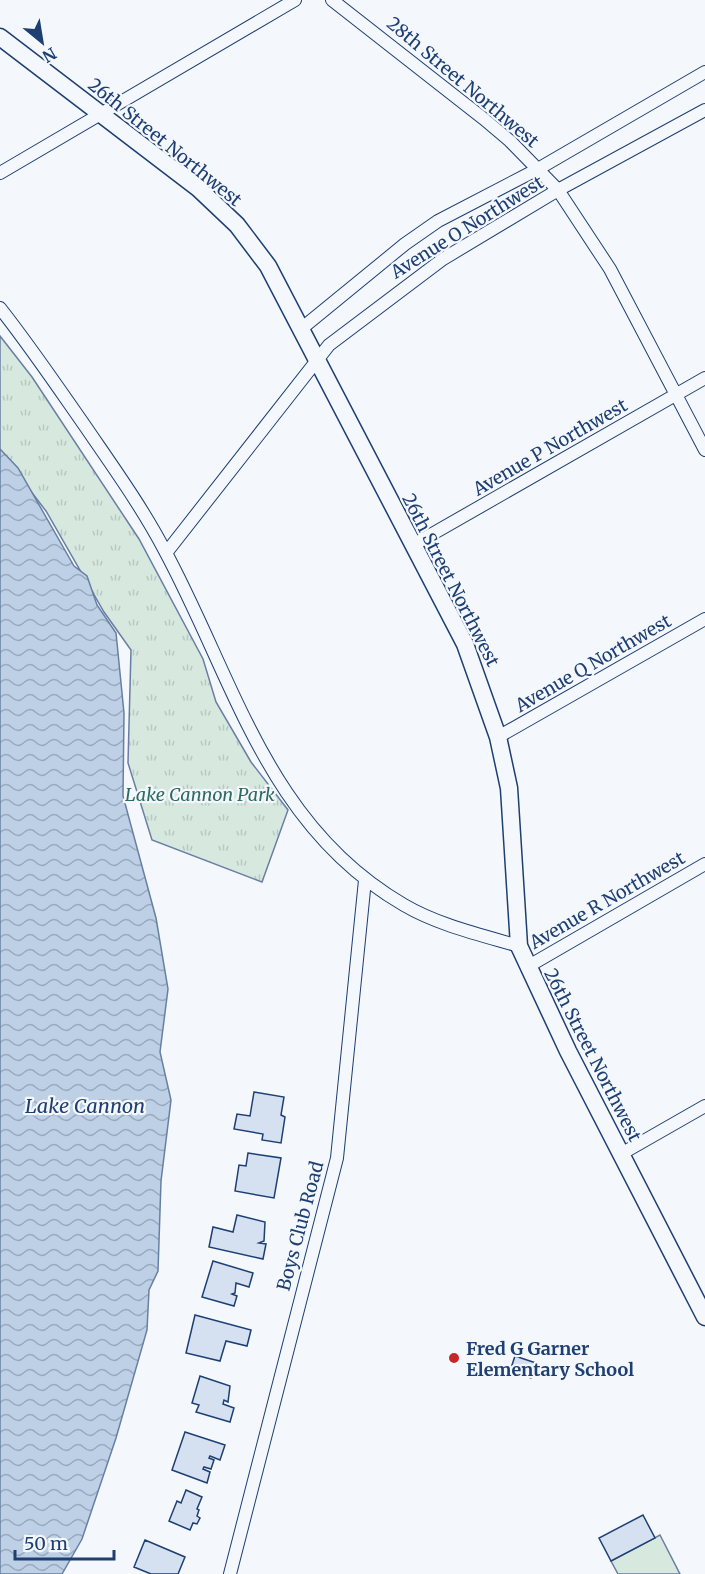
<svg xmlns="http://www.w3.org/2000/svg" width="705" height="1574" font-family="Merriweather,serif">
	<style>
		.grass { fill: #d7e8df; stroke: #687fa3; stroke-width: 1.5 }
		.park { fill: url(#park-tufts); stroke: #687fa3; stroke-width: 1.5 }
		.water { fill: url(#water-waves); stroke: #687fa3; stroke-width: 1.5 }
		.building { fill: #d5e0f0; stroke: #1d3f73; stroke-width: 1.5 }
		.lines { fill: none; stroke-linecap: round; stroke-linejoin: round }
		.street-casing { stroke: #1d3f73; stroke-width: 14 }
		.secondary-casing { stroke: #1d3f73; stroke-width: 19 }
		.street { stroke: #f4f7fb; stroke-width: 12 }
		.secondary { stroke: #f4f7fb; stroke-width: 16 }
		.poi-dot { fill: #c62828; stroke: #f4f7fb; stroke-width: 2 }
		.labels { text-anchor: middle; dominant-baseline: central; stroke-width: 4.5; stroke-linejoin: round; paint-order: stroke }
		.street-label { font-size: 18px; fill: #1d3f73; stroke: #f4f7fb }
		.park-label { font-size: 18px; font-style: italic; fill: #2c6c60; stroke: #f4f7fb }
		.poi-label { font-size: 18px; font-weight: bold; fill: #1d3f73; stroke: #f4f7fb; text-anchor: start }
		.water-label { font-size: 20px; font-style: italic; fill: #1d3f73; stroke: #f4f7fb }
	</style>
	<defs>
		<pattern id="park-tufts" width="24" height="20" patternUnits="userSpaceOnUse" patternTransform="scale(1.5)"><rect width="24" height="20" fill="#d7e8df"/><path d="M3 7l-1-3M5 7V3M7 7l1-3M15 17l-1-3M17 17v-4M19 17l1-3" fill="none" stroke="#b8c8c3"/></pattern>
		<pattern id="water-waves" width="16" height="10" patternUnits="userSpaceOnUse" patternTransform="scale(1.5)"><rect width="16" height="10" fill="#bed0e5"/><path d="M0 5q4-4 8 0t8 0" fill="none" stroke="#9aaabe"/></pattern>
	</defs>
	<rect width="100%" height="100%" fill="#f4f7fb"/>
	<path class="grass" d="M 660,1535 L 680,1574 L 618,1574 L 611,1561 Z"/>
	<path class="park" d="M 0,336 L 32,377 L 139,539 L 203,659 L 216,702 L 251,762 L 288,810 L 262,882 L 152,840 L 128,763 L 131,650 L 104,612 L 46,511 L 0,451 Z"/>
	<path class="water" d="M 0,449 L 18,468 L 74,566 L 87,576 L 97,605 L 116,633 L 124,713 L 123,796 L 156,918 L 168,989 L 160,1052 L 171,1100 L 161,1181 L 158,1271 L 149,1290 L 147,1330 L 116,1438 L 82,1539 L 62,1574 L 0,1574 Z"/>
	<path class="building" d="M 254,1092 L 284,1097 L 281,1115 L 285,1117 L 281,1143 L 262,1140 L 263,1134 L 234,1129 L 237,1114 L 250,1116 Z
		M 248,1153 L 281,1158 L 274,1198 L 235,1191 L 239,1165 L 246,1166 Z
		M 237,1215 L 265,1222 L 264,1241 L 259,1243 L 266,1244 L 263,1259 L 209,1247 L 213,1227 L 233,1232 Z
		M 213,1261 L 253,1273 L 249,1287 L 236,1283 L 235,1293 L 232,1294 L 237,1296 L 234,1306 L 202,1297 Z
		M 195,1315 L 251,1330 L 247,1346 L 226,1341 L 220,1361 L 186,1353 Z
		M 515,1356 L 536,1363 L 531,1378 L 510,1371 Z
		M 200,1376 L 230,1386 L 228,1402 L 224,1400 L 223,1404 L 234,1408 L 230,1422 L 196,1412 L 199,1405 L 192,1403 Z
		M 185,1432 L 225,1445 L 220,1460 L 210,1456 L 209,1458 L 214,1460 L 211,1469 L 204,1467 L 203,1469 L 210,1472 L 207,1483 L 172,1470 Z
		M 186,1490 L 202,1497 L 197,1509 L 199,1510 L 197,1516 L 200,1518 L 197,1524 L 193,1523 L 190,1530 L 169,1521 L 177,1501 L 181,1503 Z
		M 643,1515 L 655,1538 L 611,1561 L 599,1538 Z
		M 145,1540 L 185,1557 L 178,1574 L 151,1574 L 134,1567 Z"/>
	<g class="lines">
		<defs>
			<path id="street" d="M 332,0 L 484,119 L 510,141 L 558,190 L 610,269 L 705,450
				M 0,173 L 295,0
				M 0,308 C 30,346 57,386 85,426 C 113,467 142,507 165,551 C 235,681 267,826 404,905 C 438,925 481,935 519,946
				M 301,329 L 405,244 L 438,221 L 538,169 L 705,72
				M 413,545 L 705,378
				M 166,553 L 329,345 L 443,259 L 558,190 L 705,110
				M 498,737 L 705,619
				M 527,967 L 705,864
				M 621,1154 L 705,1106
				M 230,1574 L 337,1158 L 365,880"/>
			<path id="secondary" d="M 0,37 L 199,189 L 237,225 L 268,266 L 465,644 L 498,737 L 509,788 L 519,946 L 568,1051 L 705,1317"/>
		</defs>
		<use href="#street" class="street-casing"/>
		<use href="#secondary" class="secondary-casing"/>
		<use href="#street" class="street"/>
		<use href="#secondary" class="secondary"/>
	</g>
	<circle class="poi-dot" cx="454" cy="1358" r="6"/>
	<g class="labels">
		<g class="street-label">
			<text transform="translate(463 82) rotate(40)">28th Street Northwest</text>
			<text transform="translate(165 142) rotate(39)">26th Street Northwest</text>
			<text transform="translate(467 227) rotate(-32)">Avenue O Northwest</text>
			<text transform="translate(550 447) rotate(-30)">Avenue P Northwest</text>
			<text transform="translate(451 580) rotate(63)">26th Street Northwest</text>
			<text transform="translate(593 663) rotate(-30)">Avenue Q Northwest</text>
			<text transform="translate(607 900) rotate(-30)">Avenue R Northwest</text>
			<text transform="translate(593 1055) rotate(63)">26th Street Northwest</text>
			<text transform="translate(300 1226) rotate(-75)">Boys Club Road</text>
		</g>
		<g class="park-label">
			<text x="200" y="794">Lake Cannon Park</text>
		</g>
		<g class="poi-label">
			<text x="466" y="1348">Fred G Garner<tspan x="466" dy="21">Elementary School</tspan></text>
		</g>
		<g class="water-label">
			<text x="85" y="1105">Lake Cannon</text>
		</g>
	</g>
	<g transform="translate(42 42) rotate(150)" stroke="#f4f7fb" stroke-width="4.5" paint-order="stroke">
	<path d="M0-4.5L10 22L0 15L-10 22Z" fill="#1d3f73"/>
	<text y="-9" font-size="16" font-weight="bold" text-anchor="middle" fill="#1d3f73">N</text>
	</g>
	<path d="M15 1550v9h99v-9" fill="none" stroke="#1d3f73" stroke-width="3"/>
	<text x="24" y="1550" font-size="18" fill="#1d3f73" stroke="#f4f7fb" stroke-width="4.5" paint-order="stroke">50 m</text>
</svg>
